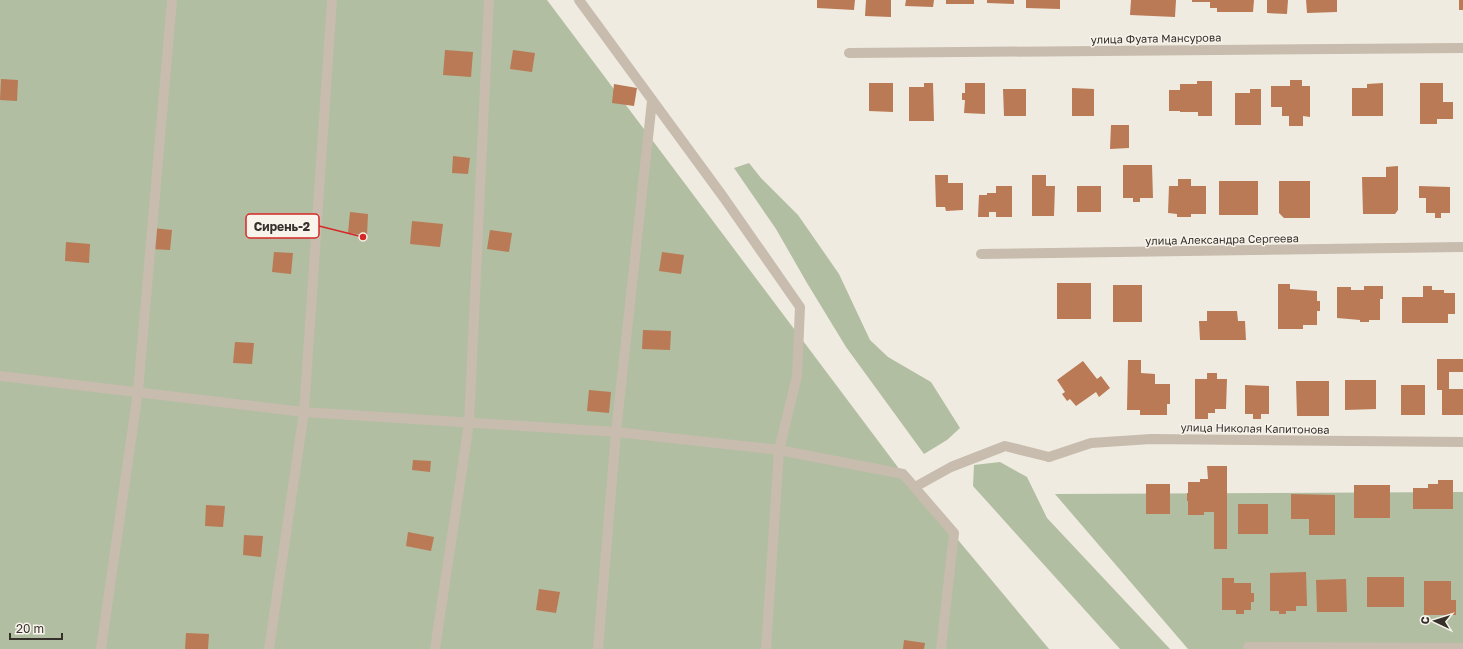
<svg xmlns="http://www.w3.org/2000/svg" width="1463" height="649" font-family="'Golos Text',sans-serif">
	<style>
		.green { fill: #b1bea1 }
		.building { fill: #b97a55 }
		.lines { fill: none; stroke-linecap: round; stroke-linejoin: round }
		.service { stroke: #c7bcad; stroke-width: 10 }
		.minor { stroke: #c7bcad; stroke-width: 10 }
		.labels { text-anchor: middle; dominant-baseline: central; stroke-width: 3; stroke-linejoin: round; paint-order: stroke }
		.street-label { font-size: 11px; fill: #36302b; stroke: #f8f4ec }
		.leader { fill: none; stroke: #d62828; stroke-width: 1.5 }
		.callout-dot { fill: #d62828; stroke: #f8f4ec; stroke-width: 1.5 }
		.callout { fill: #f8f4ec; stroke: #d62828; stroke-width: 1.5 }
		.callout-label { font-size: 12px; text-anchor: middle; font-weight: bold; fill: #36302b }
	</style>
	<rect width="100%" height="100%" fill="#f0ebe0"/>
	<path class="green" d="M 0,0 L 547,0 L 903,474 L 1049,649 L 0,649 Z
		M 749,163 L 761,178 L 798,215 L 839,274 L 870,340 L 888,357 L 931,382 L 960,428 L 947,440 L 924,454 L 846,347 L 807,283 L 776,229 L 734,168 Z
		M 1000,462 L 1027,477 L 1047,518 L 1170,649 L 1120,649 L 973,486 L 974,465 Z
		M 1463,492 L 1463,649 L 1188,649 L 1055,494 Z"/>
	<path class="building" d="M 817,0 L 855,0 L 854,10 L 817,8 Z
		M 866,0 L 891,0 L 891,17 L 865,16 Z
		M 906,0 L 934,0 L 933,7 L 905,6 Z
		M 946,0 L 974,0 L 974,4 L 946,4 Z
		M 987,0 L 1014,0 L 1014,4 L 987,3 Z
		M 1026,0 L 1060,0 L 1060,9 L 1026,8 Z
		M 1131,0 L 1176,0 L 1175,17 L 1130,15 Z
		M 1192,0 L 1254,0 L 1253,12 L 1217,12 L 1217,8 L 1210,8 L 1210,2 L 1192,2 Z
		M 1267,0 L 1288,0 L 1287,14 L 1267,13 Z
		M 1306,0 L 1337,0 L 1337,12 L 1307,13 Z
		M 1459,0 L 1463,0 L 1463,10 L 1459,10 Z
		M 445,50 L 473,52 L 471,77 L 443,75 Z
		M 513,50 L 535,53 L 532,72 L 510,69 Z
		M 1,79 L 18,80 L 17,101 L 0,100 Z
		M 1290,80 L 1302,80 L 1302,86 L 1310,86 L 1310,117 L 1303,116 L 1303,126 L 1289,126 L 1289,116 L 1282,116 L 1282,107 L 1271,107 L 1271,86 L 1290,86 Z
		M 1197,81 L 1212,81 L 1212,116 L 1198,116 L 1198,112 L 1180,112 L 1180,111 L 1169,111 L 1169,90 L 1180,90 L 1180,84 L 1197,84 Z
		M 869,83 L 893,83 L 893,112 L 869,111 Z
		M 924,83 L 933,83 L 934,121 L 909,121 L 909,87 L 924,87 Z
		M 965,83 L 985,83 L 985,114 L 964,113 L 965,100 L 962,100 L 962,93 L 965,93 Z
		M 1383,83 L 1383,116 L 1352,116 L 1352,88 L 1367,88 L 1367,84 Z
		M 1420,83 L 1443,83 L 1443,102 L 1453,102 L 1453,119 L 1437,119 L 1437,124 L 1420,124 Z
		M 614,84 L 637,88 L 634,106 L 612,103 Z
		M 1072,88 L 1094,89 L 1094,116 L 1072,116 Z
		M 1003,89 L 1026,89 L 1026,116 L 1004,116 Z
		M 1250,89 L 1261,89 L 1261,125 L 1235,125 L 1235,93 L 1250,93 Z
		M 1111,125 L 1129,125 L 1129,148 L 1110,149 Z
		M 453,156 L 470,158 L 468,174 L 452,173 Z
		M 1123,165 L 1152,165 L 1153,198 L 1140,198 L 1140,202 L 1133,202 L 1133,198 L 1123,198 Z
		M 1398,166 L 1398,210 L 1395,214 L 1363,214 L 1362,177 L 1386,177 L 1386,167 Z
		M 935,175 L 948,175 L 948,183 L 963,183 L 963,210 L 946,211 L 945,207 L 936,207 Z
		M 1032,175 L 1046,175 L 1046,186 L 1055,186 L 1054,216 L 1032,216 Z
		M 1178,179 L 1191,179 L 1191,186 L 1206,186 L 1206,214 L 1191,214 L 1191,217 L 1177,217 L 1177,214 L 1168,213 L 1169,186 L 1178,186 Z
		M 1219,181 L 1258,181 L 1258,215 L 1219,215 Z
		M 1279,181 L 1310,181 L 1310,218 L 1284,218 L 1279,213 Z
		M 996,186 L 1012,186 L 1012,217 L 996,217 L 996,212 L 989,212 L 989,217 L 978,217 L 979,195 L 987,195 L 987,193 L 996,193 Z
		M 1077,186 L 1101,186 L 1101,212 L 1077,212 Z
		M 1419,186 L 1450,187 L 1450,213 L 1441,213 L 1441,218 L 1435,218 L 1435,213 L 1426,213 L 1426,198 L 1419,198 Z
		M 350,212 L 368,214 L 367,235 L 348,233 Z
		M 412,221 L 443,224 L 440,247 L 410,244 Z
		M 153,228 L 172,230 L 170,250 L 151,249 Z
		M 490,230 L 512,233 L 509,252 L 487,249 Z
		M 66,242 L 90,244 L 89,263 L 65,261 Z
		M 274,252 L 293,253 L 291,274 L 272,272 Z
		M 662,252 L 684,255 L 681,274 L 659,271 Z
		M 1057,283 L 1091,283 L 1091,319 L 1057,319 Z
		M 1278,284 L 1290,284 L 1290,289 L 1317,291 L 1317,301 L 1320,301 L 1320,311 L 1317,311 L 1317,325 L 1303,325 L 1303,329 L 1278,329 Z
		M 1113,285 L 1142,285 L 1142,322 L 1113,322 Z
		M 1364,286 L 1383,286 L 1383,299 L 1380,299 L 1380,320 L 1369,320 L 1369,322 L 1360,322 L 1360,320 L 1337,318 L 1337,287 L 1351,287 L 1351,290 L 1364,290 Z
		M 1423,286 L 1432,286 L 1432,290 L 1444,290 L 1444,293 L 1455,293 L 1455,314 L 1448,314 L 1448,323 L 1402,323 L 1402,297 L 1423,297 Z
		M 1207,311 L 1237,311 L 1238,321 L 1245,321 L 1246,340 L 1200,340 L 1199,321 L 1207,321 Z
		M 643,330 L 671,331 L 670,350 L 642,349 Z
		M 235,342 L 254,343 L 252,364 L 233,363 Z
		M 1437,359 L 1463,359 L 1463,372 L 1449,372 L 1449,389 L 1463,389 L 1463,415 L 1442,415 L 1442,390 L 1437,390 Z
		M 1128,360 L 1141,360 L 1141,373 L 1155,374 L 1155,384 L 1170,384 L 1170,404 L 1167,404 L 1167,415 L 1140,415 L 1140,410 L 1127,410 Z
		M 1083,361 L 1097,379 L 1101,376 L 1110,388 L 1099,397 L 1096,392 L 1076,406 L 1070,399 L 1067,401 L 1062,394 L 1065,392 L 1057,380 Z
		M 1207,373 L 1217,373 L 1217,379 L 1227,379 L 1226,409 L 1215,409 L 1215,413 L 1208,413 L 1208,419 L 1195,419 L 1195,379 L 1207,379 Z
		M 1345,380 L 1376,380 L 1376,409 L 1345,410 Z
		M 1296,381 L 1329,381 L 1329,416 L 1297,416 Z
		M 1245,385 L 1269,386 L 1269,414 L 1261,414 L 1261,419 L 1253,419 L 1253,414 L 1245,414 Z
		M 1401,385 L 1425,385 L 1425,415 L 1401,415 Z
		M 589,390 L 611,392 L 609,413 L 587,411 Z
		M 413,460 L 431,461 L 430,472 L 412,470 Z
		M 1207,466 L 1227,466 L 1227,549 L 1214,549 L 1214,512 L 1204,512 L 1204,515 L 1188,515 L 1188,501 L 1187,501 L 1187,493 L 1188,493 L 1188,482 L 1200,482 L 1200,479 L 1208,479 Z
		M 1438,480 L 1453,480 L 1453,509 L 1413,509 L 1413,488 L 1428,488 L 1428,484 L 1438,484 Z
		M 1146,484 L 1170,484 L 1170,514 L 1146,514 Z
		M 1354,485 L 1390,485 L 1390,518 L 1354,518 Z
		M 1291,494 L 1335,495 L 1335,535 L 1309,535 L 1309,519 L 1291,519 Z
		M 1238,504 L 1268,504 L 1268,534 L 1238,534 Z
		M 206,505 L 225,506 L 223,527 L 205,526 Z
		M 408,532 L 434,537 L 431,551 L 406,546 Z
		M 244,535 L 263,536 L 261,557 L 243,555 Z
		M 1306,572 L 1307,606 L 1296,606 L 1296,611 L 1286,611 L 1286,614 L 1279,614 L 1279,611 L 1270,611 L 1270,573 Z
		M 1367,577 L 1404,577 L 1404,607 L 1367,607 Z
		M 1222,578 L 1234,578 L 1234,583 L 1251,583 L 1251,593 L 1254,593 L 1254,602 L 1251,602 L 1251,610 L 1244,610 L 1244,614 L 1236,614 L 1236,610 L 1222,610 Z
		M 1346,579 L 1347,612 L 1317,612 L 1316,580 Z
		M 1424,581 L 1451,581 L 1451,600 L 1456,600 L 1456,615 L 1424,615 Z
		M 539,589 L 560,592 L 556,613 L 536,610 Z
		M 186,633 L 209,634 L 208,649 L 185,649 Z
		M 904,640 L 925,643 L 924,649 L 903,649 Z"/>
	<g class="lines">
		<path class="service" d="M 579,0 L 724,198 L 800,307 L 797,376 L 779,450 L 766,649
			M 0,376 L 304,412 L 616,432 L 779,450 L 903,474 L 954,533 L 941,649
			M 915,487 L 951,467 L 1005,446 L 1049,457
			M 101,649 L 138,391 L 172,0
			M 269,649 L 304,412 L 332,0
			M 435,649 L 469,423 L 489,0
			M 598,649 L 616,432 L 652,101"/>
		<path class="minor" d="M 849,53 L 1463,48
			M 981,254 L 1463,247
			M 1049,457 L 1091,443 L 1151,439 L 1463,442
			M 1248,647 L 1463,648"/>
	</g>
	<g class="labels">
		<g class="street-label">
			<text transform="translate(1156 38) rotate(-1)">улица Фуата Мансурова</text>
			<text transform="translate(1222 239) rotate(-1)">улица Александра Сергеева</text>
			<text transform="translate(1255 428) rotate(1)">улица Николая Капитонова</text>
		</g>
	</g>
	<path class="leader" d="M363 237L319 226"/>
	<circle class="callout-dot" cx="363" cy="237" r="4"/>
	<rect class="callout" x="246" y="214" width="73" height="24" rx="4"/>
	<g class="callout-label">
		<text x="282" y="231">Сирень-2</text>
	</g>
	<g transform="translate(1435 621) rotate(274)" stroke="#f8f4ec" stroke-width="3" paint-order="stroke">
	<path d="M0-3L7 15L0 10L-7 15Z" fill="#36302b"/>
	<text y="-6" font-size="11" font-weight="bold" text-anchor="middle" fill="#36302b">С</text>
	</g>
	<path d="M10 633v6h52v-6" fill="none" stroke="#36302b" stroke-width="2"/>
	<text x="16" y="633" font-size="12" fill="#36302b" stroke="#f8f4ec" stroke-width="3" paint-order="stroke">20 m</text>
</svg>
